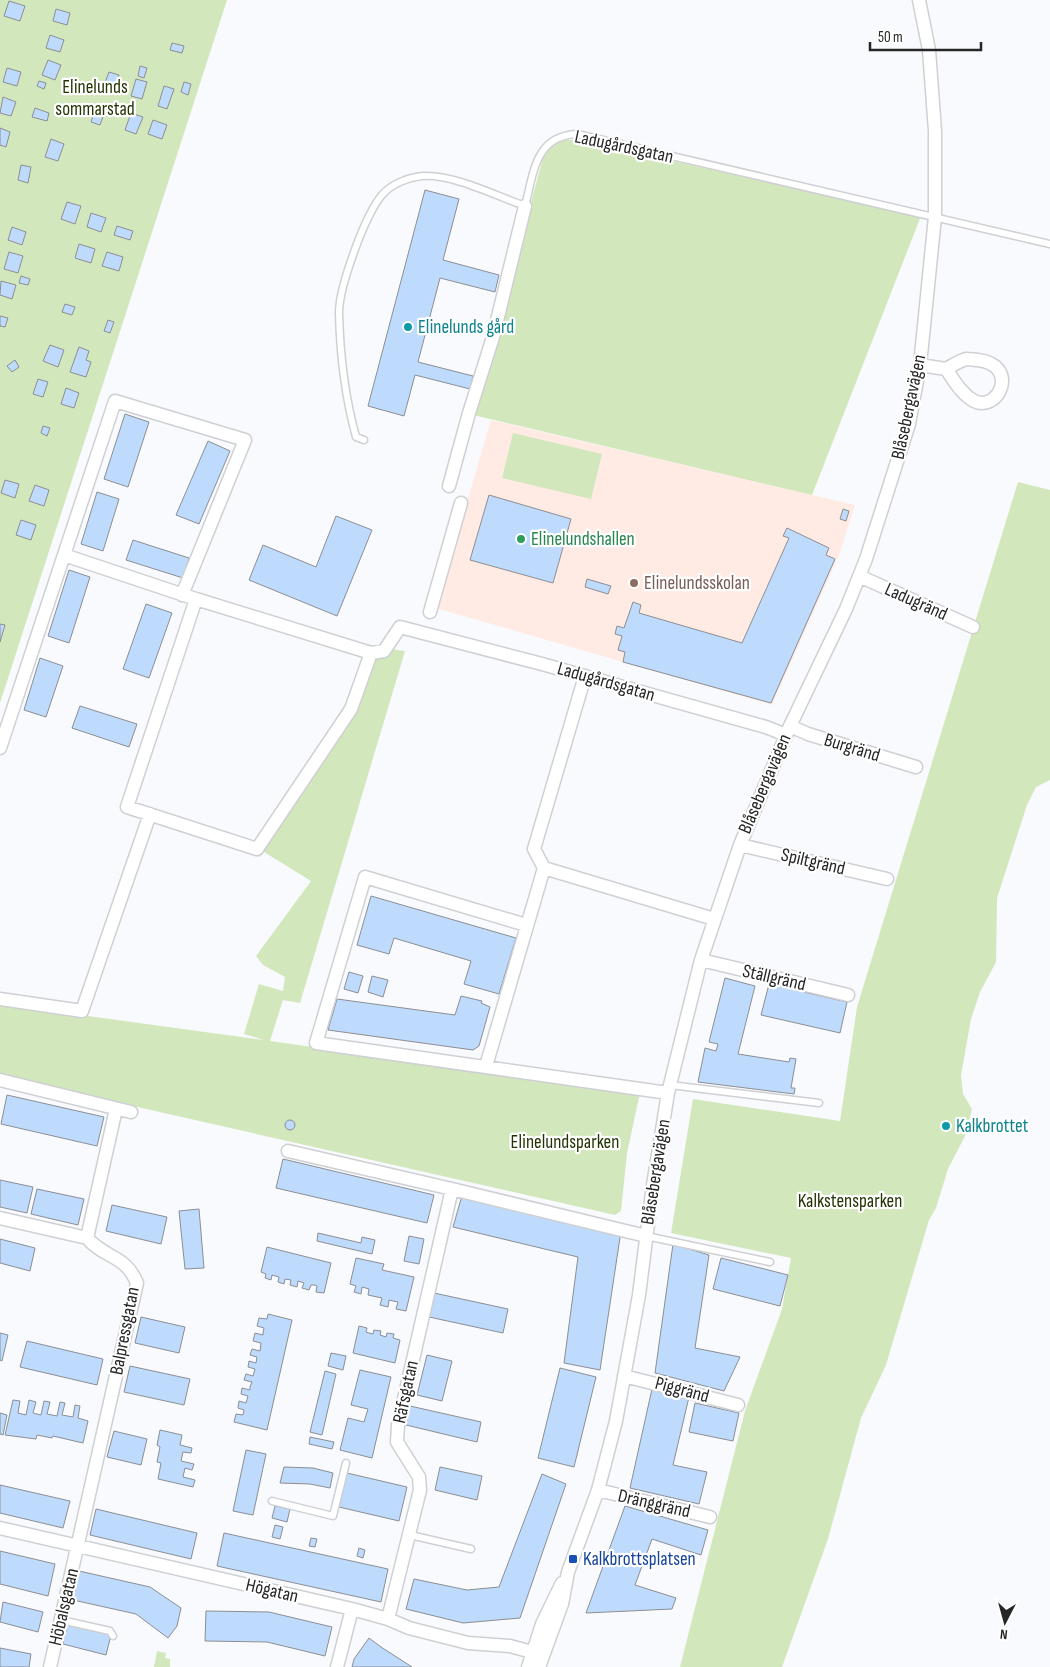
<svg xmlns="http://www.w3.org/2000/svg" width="1050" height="1667" font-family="'Sofia Sans Condensed',sans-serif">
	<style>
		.education { fill: #ffebe3 }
		.green { fill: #d3e7bd }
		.building { fill: #bedbfd; stroke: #8c8e91 }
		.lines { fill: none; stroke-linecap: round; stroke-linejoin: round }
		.lane-casing { stroke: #ced0d3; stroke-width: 9 }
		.street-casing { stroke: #ced0d3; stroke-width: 15 }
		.lane { stroke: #fff; stroke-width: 6 }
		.street { stroke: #fff; stroke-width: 12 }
		.culture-dot { fill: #0f9aa8; stroke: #fff; stroke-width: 2 }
		.leisure-dot { fill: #2e9e5b; stroke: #fff; stroke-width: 2 }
		.education-dot { fill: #8d6e63; stroke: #fff; stroke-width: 2 }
		.transit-dot { fill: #1a4fb4; stroke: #fff; stroke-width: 2 }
		.labels { text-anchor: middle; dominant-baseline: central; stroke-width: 4.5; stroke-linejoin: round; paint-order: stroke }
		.park-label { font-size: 19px; fill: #233504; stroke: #fff }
		.street-label { font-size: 19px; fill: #262627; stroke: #fff }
		.culture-label { font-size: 19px; fill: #0d838f; stroke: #fff; text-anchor: start }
		.leisure-label { font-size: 19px; fill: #27864d; stroke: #fff; text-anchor: start }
		.education-label { font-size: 19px; fill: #785e54; stroke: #fff; text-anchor: start }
		.transit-label { font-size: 19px; fill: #164399; stroke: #fff; text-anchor: start }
	</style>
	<rect width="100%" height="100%" fill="#f8fafd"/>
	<path class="education" d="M 491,420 L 855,505 L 839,555 L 772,705 L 436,608 Z"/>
	<path class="green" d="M 0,0 L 227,0 L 0,703 Z
		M 563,140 L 577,140 L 921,216 L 812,495 L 473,415 L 543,158 L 552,145 Z
		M 513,433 L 602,454 L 591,499 L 502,478 Z
		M 1018,482 L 1050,490 L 1050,780 L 1036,787 L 1027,805 L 997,898 L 996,962 L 980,992 L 971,1019 L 961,1075 L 963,1094 L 972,1109 L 966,1134 L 948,1169 L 936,1208 L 929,1220 L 886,1365 L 861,1418 L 828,1539 L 782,1667 L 680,1667 L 745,1411 L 782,1309 L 791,1258 L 671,1233 L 693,1099 L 840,1121 L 857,1007 Z
		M 376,647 L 405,651 L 300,1003 L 283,1000 L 270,1041 L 640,1093 L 627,1153 L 621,1211 L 615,1215 L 0,1076 L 0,1004 L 264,1040 L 244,1034 L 259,984 L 283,991 L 285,977 L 263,965 L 256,956 L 311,881 L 264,852 L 261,838 L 324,757 Z
		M 157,1651 L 166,1653 L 165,1658 L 170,1659 L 170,1667 L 154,1667 Z"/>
	<path class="building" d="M 9,1 L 25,6 L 20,21 L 4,16 Z
		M 56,9 L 70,13 L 67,25 L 53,21 Z
		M 50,35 L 64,40 L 60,52 L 46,48 Z
		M 172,43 L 184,46 L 182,53 L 170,50 Z
		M 48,60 L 61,65 L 55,80 L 42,75 Z
		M 140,66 L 147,68 L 144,78 L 138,76 Z
		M 7,68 L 21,72 L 17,86 L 3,82 Z
		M 109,72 L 119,75 L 114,92 L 103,88 Z
		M 136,79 L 147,82 L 142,99 L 131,96 Z
		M 39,81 L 46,83 L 44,89 L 37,86 Z
		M 184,82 L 191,84 L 188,95 L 181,92 Z
		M 164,86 L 174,89 L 167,109 L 158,106 Z
		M 3,97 L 16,102 L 11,116 L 0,113 Z
		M 96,107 L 105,111 L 100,125 L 91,122 Z
		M 35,108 L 49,113 L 47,121 L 32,117 Z
		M 131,113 L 143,117 L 136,134 L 125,130 Z
		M 153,120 L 167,125 L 162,139 L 148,134 Z
		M 0,128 L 10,132 L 6,147 L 0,145 Z
		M 51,139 L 64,144 L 58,161 L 45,157 Z
		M 21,165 L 31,167 L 28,183 L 18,180 Z
		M 425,190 L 459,199 L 443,260 L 499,275 L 495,292 L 440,278 L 418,362 L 473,376 L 470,389 L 415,375 L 404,416 L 368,406 Z
		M 67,202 L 81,206 L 75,224 L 61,219 Z
		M 91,213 L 106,218 L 101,232 L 87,227 Z
		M 117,226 L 133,231 L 130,240 L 114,235 Z
		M 12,227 L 26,232 L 22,245 L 8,240 Z
		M 79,244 L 95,249 L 91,263 L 75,258 Z
		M 9,252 L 23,256 L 18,273 L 4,269 Z
		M 107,252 L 123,257 L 119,271 L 102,266 Z
		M 21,276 L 30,279 L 28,285 L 19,283 Z
		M 1,281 L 16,285 L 12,299 L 0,295 Z
		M 65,304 L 75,307 L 72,315 L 62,312 Z
		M 0,316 L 8,318 L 5,327 L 0,326 Z
		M 108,320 L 114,322 L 110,333 L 104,331 Z
		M 50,345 L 64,350 L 58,367 L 43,361 Z
		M 79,347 L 89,351 L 86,360 L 91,362 L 86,377 L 70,372 Z
		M 15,360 L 19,367 L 12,372 L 7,366 Z
		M 38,379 L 48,382 L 43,397 L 33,394 Z
		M 66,388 L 79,393 L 74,408 L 61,404 Z
		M 125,414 L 149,422 L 128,487 L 104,479 Z
		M 43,426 L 50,428 L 47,436 L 41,433 Z
		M 208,441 L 230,451 L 199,524 L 176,515 Z
		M 5,480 L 19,484 L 15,498 L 1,493 Z
		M 35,485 L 49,490 L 44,506 L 29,501 Z
		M 97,492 L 119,499 L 103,551 L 81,544 Z
		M 489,495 L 571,519 L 553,583 L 470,560 Z
		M 843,509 L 849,511 L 846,521 L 840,519 Z
		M 336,516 L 372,530 L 337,616 L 249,580 L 263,545 L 316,567 Z
		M 21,520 L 36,525 L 31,540 L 16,535 Z
		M 787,528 L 829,548 L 826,555 L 835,559 L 771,703 L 623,662 L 625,652 L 618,650 L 622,636 L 615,634 L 617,626 L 624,628 L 633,602 L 641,605 L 639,613 L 742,643 L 789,538 L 783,536 Z
		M 133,540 L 189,558 L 183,578 L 126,560 Z
		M 69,570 L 90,577 L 69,643 L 48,636 Z
		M 587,579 L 611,586 L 608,594 L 585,587 Z
		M 146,604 L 172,613 L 149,678 L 123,669 Z
		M 0,624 L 5,625 L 0,642 Z
		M 40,658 L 63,666 L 46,717 L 24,710 Z
		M 80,706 L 137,724 L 129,747 L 72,728 Z
		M 371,896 L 516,938 L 499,994 L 464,984 L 471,961 L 394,938 L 389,954 L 357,945 Z
		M 349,972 L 363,976 L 358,993 L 344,989 Z
		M 372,976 L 388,980 L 383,997 L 368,992 Z
		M 725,978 L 755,986 L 738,1054 L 789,1062 L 790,1058 L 796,1059 L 791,1088 L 795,1088 L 794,1094 L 698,1082 L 705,1048 L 716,1051 L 718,1044 L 709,1042 Z
		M 769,984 L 847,1002 L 840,1033 L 761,1015 Z
		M 461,996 L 482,1001 L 481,1003 L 490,1007 L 479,1046 L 473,1050 L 328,1030 L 337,999 L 455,1015 Z
		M 7,1095 L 104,1117 L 97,1146 L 1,1124 Z
		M285 1125a5 5 0 1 1 10 0a5 5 0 1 1-10 0Z
		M 283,1159 L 434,1195 L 427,1223 L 276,1188 Z
		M 0,1180 L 33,1187 L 27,1213 L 0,1207 Z
		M 37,1189 L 84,1199 L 78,1225 L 31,1214 Z
		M 463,1192 L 621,1231 L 600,1370 L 564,1363 L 578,1257 L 453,1227 Z
		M 112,1205 L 167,1217 L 161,1244 L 106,1231 Z
		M 199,1209 L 204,1268 L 185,1269 L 179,1211 Z
		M 318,1233 L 361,1243 L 362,1237 L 375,1240 L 372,1254 L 317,1241 Z
		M 409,1236 L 424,1239 L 419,1264 L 404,1261 Z
		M 0,1239 L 35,1248 L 30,1271 L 0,1263 Z
		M 673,1244 L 709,1255 L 695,1348 L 740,1357 L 724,1391 L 655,1373 Z
		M 267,1247 L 331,1263 L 324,1293 L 316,1292 L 317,1286 L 314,1285 L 311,1285 L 309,1290 L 302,1288 L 304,1283 L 298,1281 L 297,1287 L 290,1285 L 291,1280 L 285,1279 L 284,1284 L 278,1282 L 279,1277 L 272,1275 L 271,1280 L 265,1278 L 266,1274 L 261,1272 Z
		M 356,1258 L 384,1264 L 382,1270 L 414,1277 L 406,1311 L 396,1309 L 398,1302 L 393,1301 L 389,1300 L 388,1307 L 380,1305 L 382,1298 L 368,1295 L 369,1289 L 362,1287 L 361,1294 L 354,1292 L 356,1286 L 350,1284 Z
		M 721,1258 L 788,1275 L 780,1306 L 713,1289 Z
		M 434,1293 L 508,1309 L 503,1333 L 429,1317 Z
		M 268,1314 L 292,1320 L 267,1430 L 234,1422 L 236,1414 L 243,1415 L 244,1410 L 238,1408 L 239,1401 L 246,1403 L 248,1396 L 241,1394 L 242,1388 L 250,1390 L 250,1387 L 252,1382 L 244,1380 L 246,1374 L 253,1376 L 255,1369 L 248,1367 L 249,1361 L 256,1363 L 257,1357 L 250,1355 L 252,1349 L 260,1351 L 261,1343 L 253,1341 L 255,1333 L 263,1335 L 263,1333 L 264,1328 L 257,1326 L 259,1318 L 267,1319 Z
		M 141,1317 L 185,1327 L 179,1353 L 135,1343 Z
		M 359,1326 L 367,1328 L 366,1332 L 369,1333 L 373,1334 L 374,1330 L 381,1331 L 380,1335 L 386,1337 L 387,1333 L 394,1334 L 393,1338 L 400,1340 L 395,1363 L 353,1353 Z
		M 0,1333 L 8,1335 L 2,1361 L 0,1360 Z
		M 27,1341 L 103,1359 L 97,1385 L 20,1367 Z
		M 331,1353 L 346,1356 L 343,1370 L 328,1366 Z
		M 427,1355 L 452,1361 L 442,1401 L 417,1395 Z
		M 130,1366 L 190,1379 L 184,1405 L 124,1392 Z
		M 560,1368 L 596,1377 L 574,1467 L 538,1458 Z
		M 360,1370 L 391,1377 L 372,1458 L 340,1450 L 348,1418 L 364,1422 L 368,1409 L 351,1405 Z
		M 325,1371 L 336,1374 L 322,1435 L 310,1432 Z
		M 652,1389 L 689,1397 L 673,1465 L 707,1472 L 699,1504 L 630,1488 Z
		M 13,1400 L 20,1401 L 18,1413 L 26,1415 L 29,1400 L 36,1402 L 33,1413 L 41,1415 L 44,1401 L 50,1402 L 47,1414 L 57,1416 L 60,1402 L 65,1403 L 62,1415 L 73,1417 L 75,1405 L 80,1406 L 78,1418 L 88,1421 L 83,1443 L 53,1436 L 52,1438 L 37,1435 L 36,1439 L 5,1435 Z
		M 695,1403 L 739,1413 L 733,1441 L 689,1432 Z
		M 410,1406 L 481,1422 L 477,1442 L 406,1425 Z
		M 0,1413 L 7,1415 L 3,1435 L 0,1434 Z
		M 160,1430 L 182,1435 L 180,1445 L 192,1448 L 191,1453 L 183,1452 L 181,1461 L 194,1464 L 192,1470 L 185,1468 L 183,1477 L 195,1480 L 193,1487 L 158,1479 L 161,1463 L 157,1462 L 160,1447 L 157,1445 Z
		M 114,1431 L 147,1439 L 141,1465 L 107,1457 Z
		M 310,1437 L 334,1442 L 332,1449 L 309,1444 Z
		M 246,1450 L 266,1454 L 253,1515 L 233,1511 Z
		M 284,1467 L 313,1468 L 333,1473 L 330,1488 L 310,1484 L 280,1483 Z
		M 440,1467 L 482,1476 L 477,1500 L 435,1490 Z
		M 347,1473 L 407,1487 L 399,1521 L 339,1507 Z
		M 542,1474 L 566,1484 L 520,1618 L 463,1623 L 406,1609 L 414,1579 L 467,1590 L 499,1587 Z
		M 0,1485 L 70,1501 L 63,1528 L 0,1513 Z
		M 275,1506 L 290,1509 L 287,1522 L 272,1518 Z
		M 625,1506 L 708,1530 L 701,1555 L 652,1539 L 635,1585 L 676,1598 L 672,1609 L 586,1613 Z
		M 96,1509 L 197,1533 L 191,1559 L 90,1535 Z
		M 275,1525 L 283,1527 L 280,1539 L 272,1537 Z
		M 224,1533 L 388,1569 L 381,1602 L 217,1566 Z
		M 311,1538 L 317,1539 L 315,1547 L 309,1546 Z
		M 359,1548 L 365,1550 L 363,1558 L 357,1556 Z
		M 0,1551 L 55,1564 L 48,1596 L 0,1584 Z
		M 79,1571 L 150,1587 L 181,1608 L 177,1626 L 168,1638 L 136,1614 L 73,1600 Z
		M 3,1602 L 43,1612 L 38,1632 L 0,1622 Z
		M 206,1611 L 269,1612 L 332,1627 L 325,1656 L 267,1642 L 205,1641 Z
		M 67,1625 L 111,1635 L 106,1655 L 63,1644 Z
		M 369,1638 L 381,1647 L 412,1667 L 352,1667 L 354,1659 Z
		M 0,1648 L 31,1654 L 29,1667 L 0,1667 Z"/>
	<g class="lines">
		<defs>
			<path id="lane" d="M 364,440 L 356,437 C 345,397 340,354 339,313 C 339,287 365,215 382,195 C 391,184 409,177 423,176 C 453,174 496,196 525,206 C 534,172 535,136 577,134 L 1050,244
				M 670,1085 L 819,1103
				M 646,1236 L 770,1262
				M 272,1501 L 333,1516 L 346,1463
				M 410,1535 L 471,1549
				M 61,1620 L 110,1631 L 113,1636"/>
			<path id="street" d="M 920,365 L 946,369 C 954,380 961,394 974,401 C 999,413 1020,365 978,360 C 975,360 970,359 967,359 C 960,360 952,366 946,369
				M 449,486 L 469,413 L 493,337 L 525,206
				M 64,555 L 196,599 L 371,653 L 384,651 L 400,627 L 542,664 L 766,727 L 786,735
				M 859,576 L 973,627
				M 196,599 L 127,807 L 257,849 L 351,709 L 371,653
				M 430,612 L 461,503
				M 790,726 L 808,734 L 916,767
				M 0,748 L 115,401 L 245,440 L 182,595
				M 740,845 L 887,879
				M 544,868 L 534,849 L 585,676
				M 526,925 L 365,877 L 316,1043 L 668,1093
				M 701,960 L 848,995
				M 0,999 L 82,1011 L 150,814
				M 486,1066 L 544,868 L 714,919
				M 0,1080 L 131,1112
				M 288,1151 L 452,1189 L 398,1425 L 397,1442 L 419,1477 L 420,1490 L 388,1619
				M 452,1189 L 646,1236
				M 0,1218 L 87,1238
				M 624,1376 L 738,1405
				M 598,1490 L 710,1517
				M 0,1528 L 352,1609 L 388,1619 L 409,1628 L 468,1643 L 510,1646 L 543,1655
				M 50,1667 L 137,1283 C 125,1254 105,1259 87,1238 L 116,1109
				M 337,1667 L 352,1609
				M 528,1667 L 542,1624 L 562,1583
				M 539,1667 L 562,1604 L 568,1572 L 598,1490 L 616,1421 L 639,1295 L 653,1185 L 668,1093 L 701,960 L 740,845 L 790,726 L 846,609 L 866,559 L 909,424 L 920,365 L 935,217 L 935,131 L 929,50 L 919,0"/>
		</defs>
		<use href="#lane" class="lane-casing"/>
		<use href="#street" class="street-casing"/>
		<use href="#lane" class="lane"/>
		<use href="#street" class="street"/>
	</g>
	<g class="culture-dot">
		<circle cx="408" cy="327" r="5"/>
		<circle cx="946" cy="1126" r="5"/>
	</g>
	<circle class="leisure-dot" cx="521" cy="539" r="5"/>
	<circle class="education-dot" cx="634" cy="583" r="5"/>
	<rect class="transit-dot" x="568" y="1554" width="10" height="10" rx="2.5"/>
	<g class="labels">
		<g class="park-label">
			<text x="95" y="87">Elinelunds<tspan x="95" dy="22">sommarstad</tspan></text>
			<text x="565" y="1142">Elinelundsparken</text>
			<text x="850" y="1201">Kalkstensparken</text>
		</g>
		<g class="street-label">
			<text transform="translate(624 147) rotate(12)">Ladugårdsgatan</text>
			<text transform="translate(909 407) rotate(-78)">Blåsebergavägen</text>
			<text transform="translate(916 602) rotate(24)">Ladugränd</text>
			<text transform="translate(606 682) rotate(16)">Ladugårdsgatan</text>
			<text transform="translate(852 748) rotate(17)">Burgränd</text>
			<text transform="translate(765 784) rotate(-67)">Blåsebergavägen</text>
			<text transform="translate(813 862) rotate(13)">Spiltgränd</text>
			<text transform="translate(774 978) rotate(13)">Ställgränd</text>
			<text transform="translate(656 1172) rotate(-81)">Blåsebergavägen</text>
			<text transform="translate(125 1331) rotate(-79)">Balpressgatan</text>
			<text transform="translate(682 1390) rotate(15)">Piggränd</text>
			<text transform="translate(406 1392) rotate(-78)">Räfsgatan</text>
			<text transform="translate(654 1504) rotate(13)">Dränggränd</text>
			<text transform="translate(272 1591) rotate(13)">Högatan</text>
			<text transform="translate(64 1607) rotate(-77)">Höbalsgatan</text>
		</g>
		<g class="culture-label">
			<text x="418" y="327">Elinelunds gård</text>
			<text x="956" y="1126">Kalkbrottet</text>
		</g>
		<g class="leisure-label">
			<text x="531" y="539">Elinelundshallen</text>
		</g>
		<g class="education-label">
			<text x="644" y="583">Elinelundsskolan</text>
		</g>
		<g class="transit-label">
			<text x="583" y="1559">Kalkbrottsplatsen</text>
		</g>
	</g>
	<g transform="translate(1005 1622) rotate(186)" stroke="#ffffff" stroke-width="4" paint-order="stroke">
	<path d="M0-4L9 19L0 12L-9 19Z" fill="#262627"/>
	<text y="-8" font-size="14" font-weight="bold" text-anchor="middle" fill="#262627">N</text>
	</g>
	<path d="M870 42v8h111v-8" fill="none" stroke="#262627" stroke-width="2.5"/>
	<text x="878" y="42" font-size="15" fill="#262627" stroke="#ffffff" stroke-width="4" paint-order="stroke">50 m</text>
</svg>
